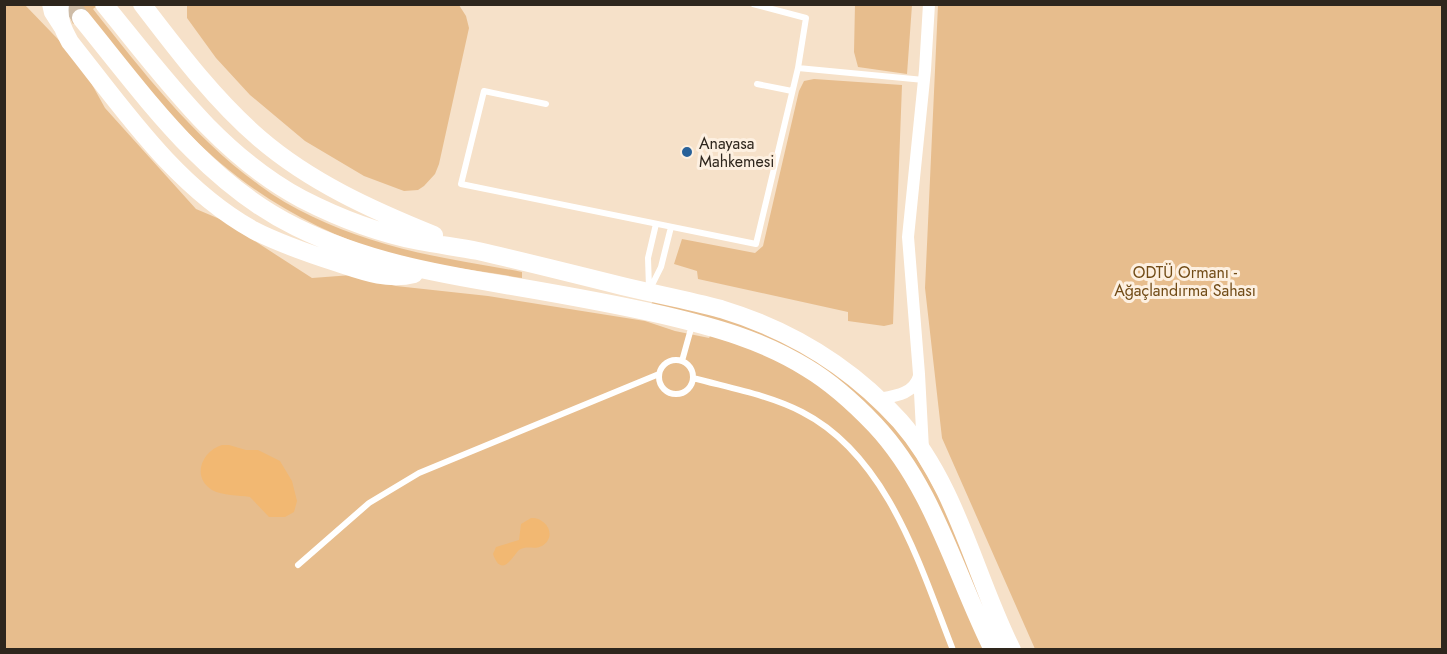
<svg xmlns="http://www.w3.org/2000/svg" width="1447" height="654" font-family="Jost,sans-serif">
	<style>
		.green { fill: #e7bd8d }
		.water { fill: #f2b872 }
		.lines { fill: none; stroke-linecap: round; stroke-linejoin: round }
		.primary-tunnel { stroke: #cebca7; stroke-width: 18; stroke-dasharray: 18 9; stroke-linecap: butt }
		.lane { stroke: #fff; stroke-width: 6 }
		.street { stroke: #fff; stroke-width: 12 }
		.primary { stroke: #fff; stroke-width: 18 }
		.poi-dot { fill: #286199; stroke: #fdf0e1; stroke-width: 2 }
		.labels { text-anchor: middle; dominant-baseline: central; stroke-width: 6; stroke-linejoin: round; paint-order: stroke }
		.poi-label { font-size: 16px; fill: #2e261d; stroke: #fdf0e1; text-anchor: start }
		.park-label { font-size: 16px; fill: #714b16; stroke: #fdf0e1 }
	</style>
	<rect width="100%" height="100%" fill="#f6e1c9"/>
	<path class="green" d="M 855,4 L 912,5 L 907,74 L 858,67 L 854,52 Z
		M 4,5 L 25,5 L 79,61 L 105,108 L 196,209 L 222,220 L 312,278 L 352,275 L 396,286 L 488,296 L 645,321 L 675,331 L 709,338 L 714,328 L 773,349 L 887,438 L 993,649 L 5,649 Z
		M 69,5 L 98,5 L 93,9 C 143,72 194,138 259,185 C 291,209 332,227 369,239 C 419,256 471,262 522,272 L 522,278 C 477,270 430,266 387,253 C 310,230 243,189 187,132 C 151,95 120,53 87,13 L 73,24 L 68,13 Z
		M 187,5 L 459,5 L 466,16 L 469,28 L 439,164 L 435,174 L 424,186 L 418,190 L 404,191 L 364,176 L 305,141 L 250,95 L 216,58 L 187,18 Z
		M 938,5 L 1442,5 L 1442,649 L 1035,649 L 942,438 L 925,288 Z
		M 814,79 L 902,85 L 893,324 L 884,326 L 848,321 L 848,312 L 698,279 L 697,271 L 674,264 L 682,239 L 755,253 L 763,246 L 799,91 L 804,81 Z
		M 654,300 L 742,323 L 821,361 L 885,414 L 912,450 L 941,500 L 1006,649 L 999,649 L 951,540 L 850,393 L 651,304 Z"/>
	<path class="water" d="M 222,445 L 229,445 L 246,450 L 258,450 L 280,461 L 292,481 L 297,501 L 294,512 L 285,517 L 269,517 L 250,497 C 238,495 223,496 212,490 C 191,477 202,451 222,445 Z
		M 531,518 C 546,517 558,536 542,546 C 534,550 527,545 519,550 C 514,554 502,580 493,554 L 496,547 L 519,540 L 521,524 Z"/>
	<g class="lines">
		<path class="primary-tunnel" d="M 71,4 L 81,18"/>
		<path class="lane" d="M 753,4 L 806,18 L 798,68 L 924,80
			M 757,84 L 792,91
			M 546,104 L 484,91 L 461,184 L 756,244 L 798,68
			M 649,288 L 648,258 L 656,224
			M 650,289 L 661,267 L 671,227
			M659 377a17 17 0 1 1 34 0a17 17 0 1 1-34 0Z
			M 682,361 L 692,325
			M 693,378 C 730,388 769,395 802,412 C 888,456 920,566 953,650
			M 298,565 L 369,503 L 419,473 L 659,374"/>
		<path class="street" d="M 48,4 L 50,13 L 59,27
			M 878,399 C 895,396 914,394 919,376
			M 923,449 L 919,374 L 908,237 L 925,70 L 929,4"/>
		<path class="primary" d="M 60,4 C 58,20 63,29 70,42 C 124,110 176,187 253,230 C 280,244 310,254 338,263 C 362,271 388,281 414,274
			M 104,4 C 163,76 219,155 302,199 C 339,218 378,233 419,241 C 439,245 458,247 478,251 C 526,262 574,274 622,286 C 655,294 688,300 721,309 C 790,330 852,368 900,421 C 957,486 974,574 1012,650
			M 142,4 C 178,51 214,99 259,138 C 310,182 372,210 434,235
			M 81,18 C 144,95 204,182 296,227 C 363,260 433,273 506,285 C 559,294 611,303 663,315 C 714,327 762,340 807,368 C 832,383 855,404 875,425 C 934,488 955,574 993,650"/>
	</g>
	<circle class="poi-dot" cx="687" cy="152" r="6"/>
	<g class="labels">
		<g class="poi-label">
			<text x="699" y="143">Anayasa<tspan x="699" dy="18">Mahkemesi</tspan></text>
		</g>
		<g class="park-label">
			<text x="1185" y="272">ODTÜ Ormanı -<tspan x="1185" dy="18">Ağaçlandırma Sahası</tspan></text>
		</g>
	</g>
	<rect width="1447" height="654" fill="none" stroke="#2e261d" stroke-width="12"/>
</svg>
